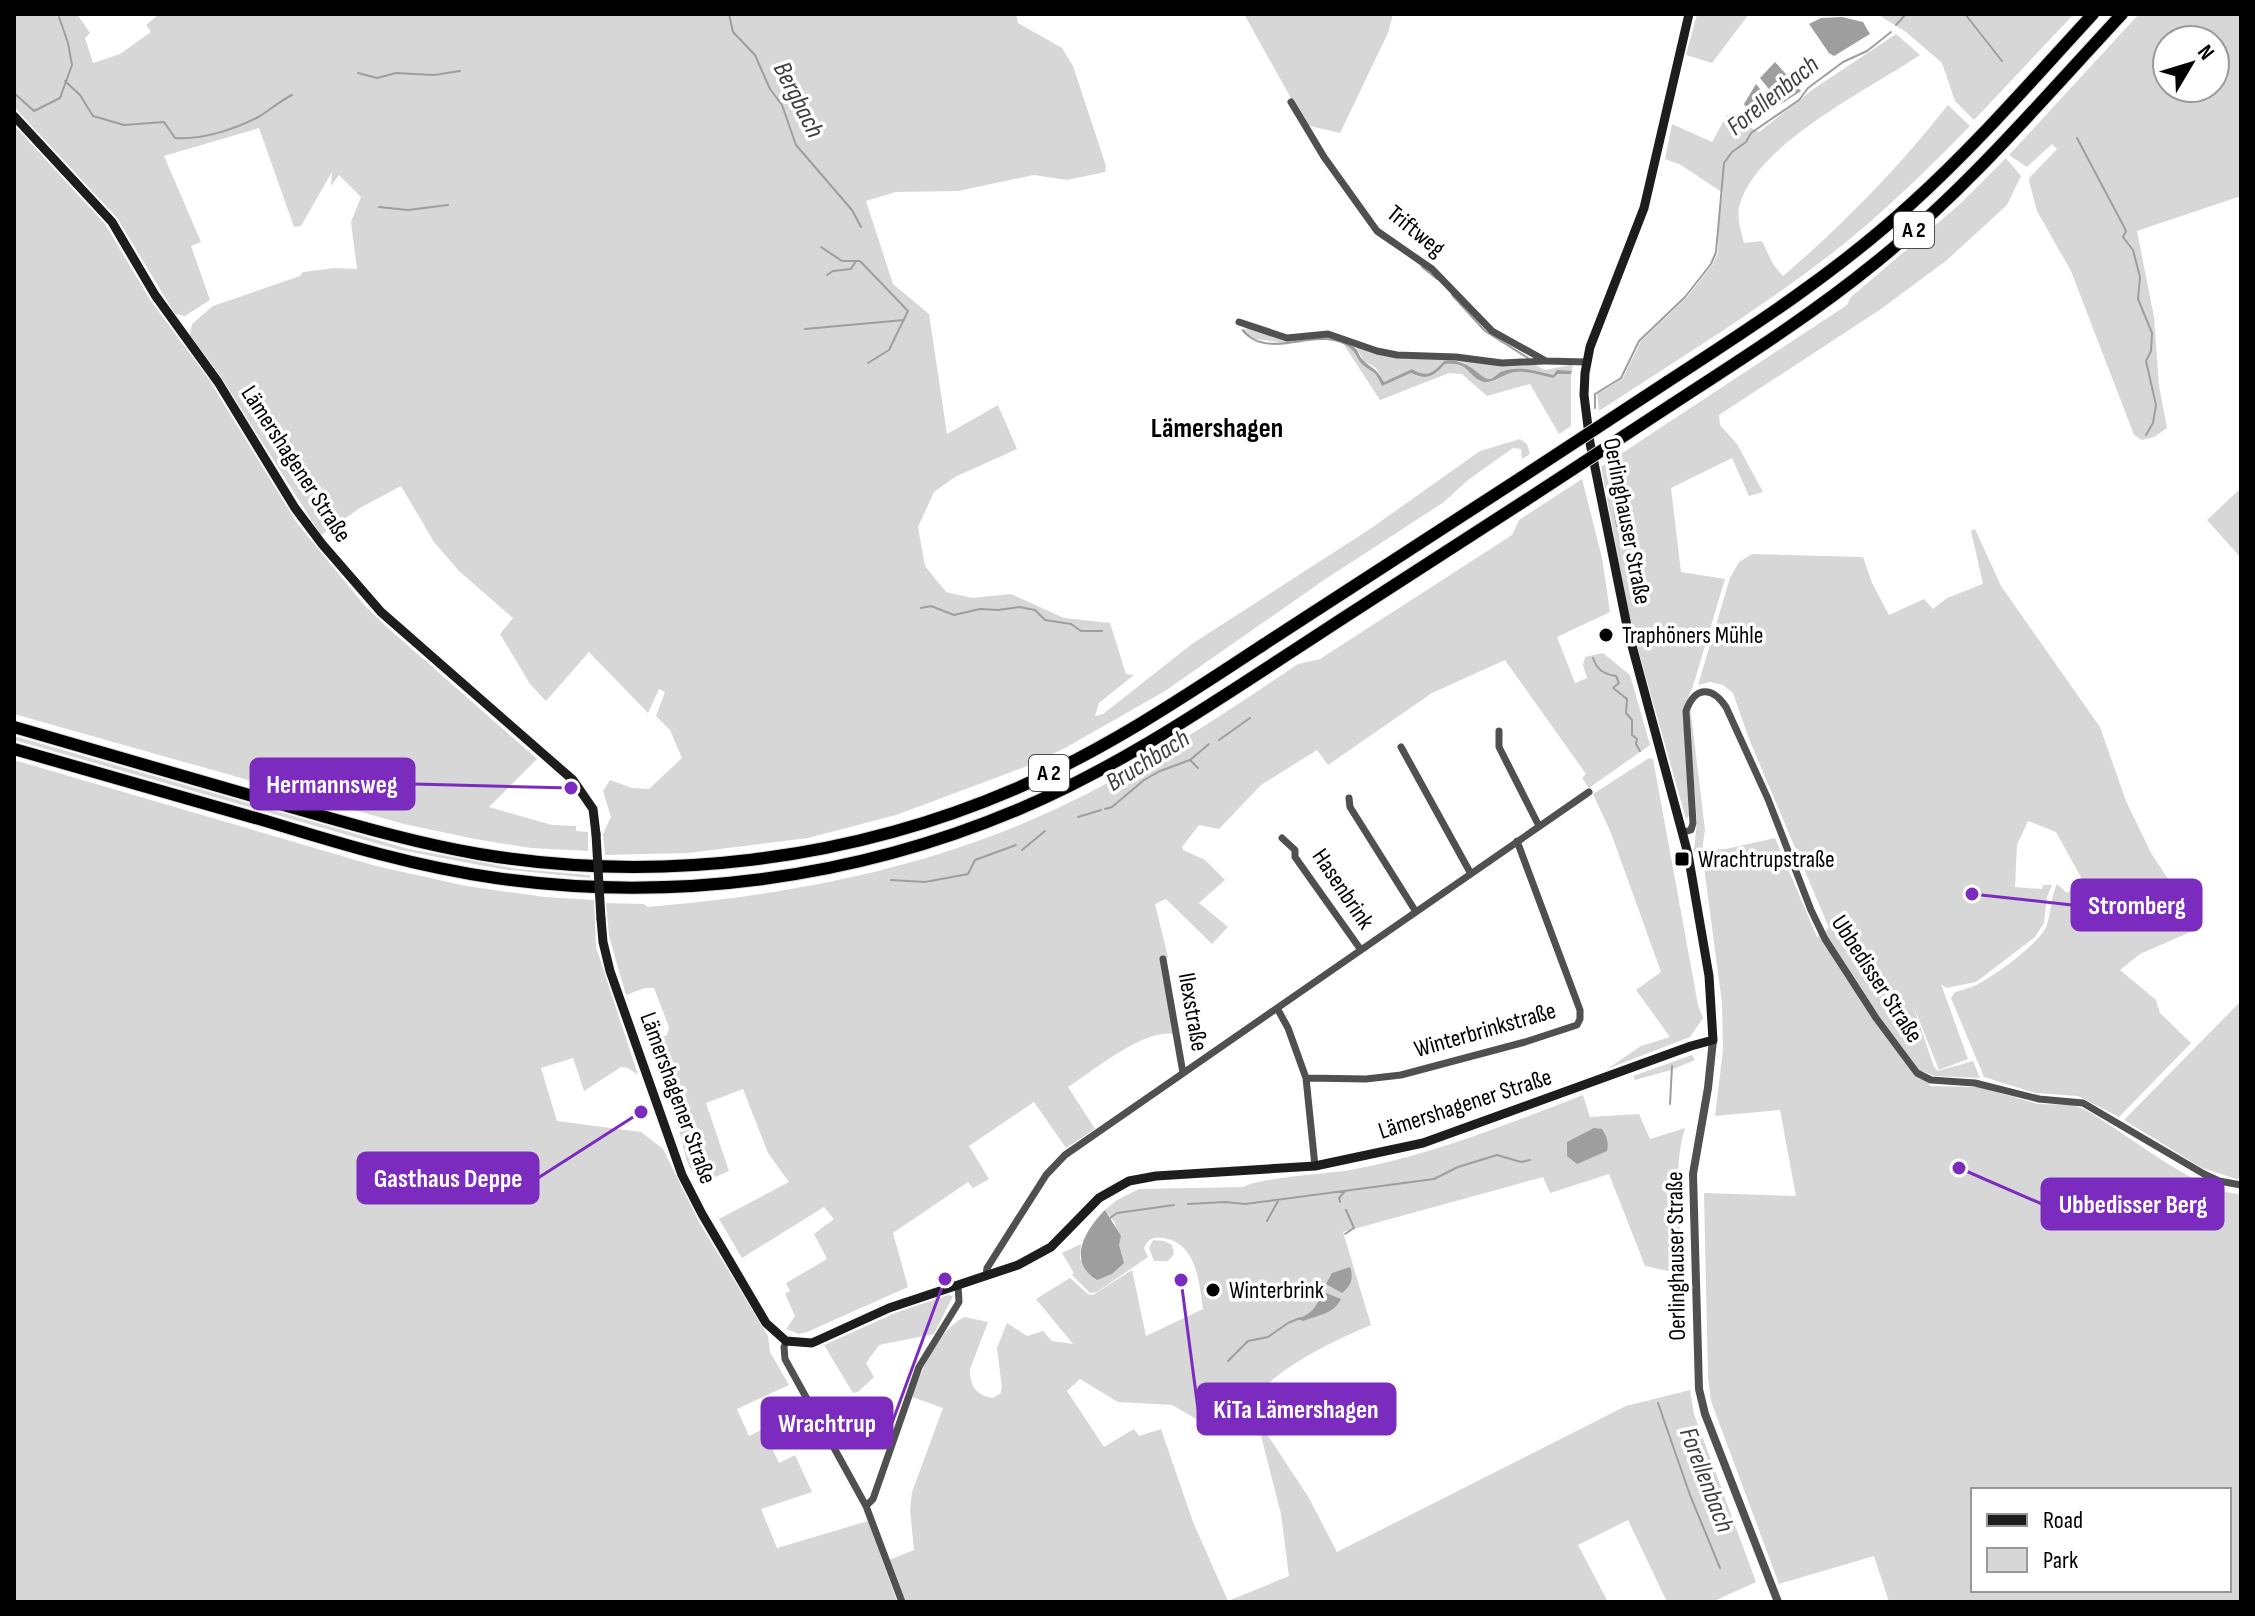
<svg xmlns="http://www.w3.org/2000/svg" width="2255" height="1616" font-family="'Sofia Sans Condensed',sans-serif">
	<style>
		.green { fill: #d7d7d7; fill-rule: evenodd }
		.water { fill: #9e9e9e }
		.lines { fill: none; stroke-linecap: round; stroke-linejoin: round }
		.stream { stroke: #9e9e9e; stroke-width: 2 }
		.motorway-casing { stroke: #dbdbdb; stroke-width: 14 }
		.minor { stroke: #505050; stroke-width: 7 }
		.tertiary { stroke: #505050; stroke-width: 8 }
		.secondary { stroke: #1d1d1d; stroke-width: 9 }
		.motorway { stroke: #000; stroke-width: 12 }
		.motorway-bridge-casing { stroke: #dbdbdb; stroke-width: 14; stroke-linecap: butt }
		.secondary-bridge { stroke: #1d1d1d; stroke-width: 9 }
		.motorway-bridge { stroke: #000; stroke-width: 12 }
		.poi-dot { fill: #000; stroke: #fff; stroke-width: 3 }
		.labels { text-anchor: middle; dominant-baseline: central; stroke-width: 7; stroke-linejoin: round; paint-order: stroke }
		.shield { fill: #fff; stroke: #4c4c4c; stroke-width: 2 }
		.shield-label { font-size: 22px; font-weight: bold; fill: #000 }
		.street-label { font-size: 24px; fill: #000; stroke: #fff }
		.poi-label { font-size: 24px; fill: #000; stroke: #fff; text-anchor: start }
		.water-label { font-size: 26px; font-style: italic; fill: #3f3f3f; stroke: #fff }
		.quarter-label { font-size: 28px; font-weight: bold; fill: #000; stroke: #fff }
		.leader { fill: none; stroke: #7b2cbf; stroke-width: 3 }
		.callout-dot { fill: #7b2cbf; stroke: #fff; stroke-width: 3 }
		.callout { fill: #7b2cbf; stroke: #7b2cbf; stroke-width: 3 }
		.callout-label { font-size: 26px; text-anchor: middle; font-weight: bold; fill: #fff }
	</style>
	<rect width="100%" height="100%" fill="#fff"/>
	<path class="green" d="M 14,14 L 77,14 L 90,33 L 85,38 L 93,63 L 120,54 L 151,32 L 146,25 L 159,14 L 1016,14 L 1018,23 L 1062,48 L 1073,66 L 1106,166 L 1105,172 L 1067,180 L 1034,175 L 958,191 L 896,192 L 866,201 L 893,284 L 929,314 L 947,434 L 998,405 L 1017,449 L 955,477 L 934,492 L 918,527 L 925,566 L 946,592 L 972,598 L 1011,594 L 1064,618 L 1110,623 L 1126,674 L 1134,675 L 1099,703 L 1095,716 L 1103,714 L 1192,644 L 1370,529 L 1480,451 L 1520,439 L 1527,444 L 1530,454 L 1522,459 L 1521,449 L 1513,448 L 1468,480 L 1444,502 L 1324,580 L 1165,691 L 1065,748 L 1025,767 L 896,815 L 808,838 L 688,853 L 605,855 L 603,834 L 611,817 L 603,791 L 610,780 L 632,788 L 649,789 L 682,758 L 670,730 L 656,716 L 665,692 L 659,689 L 648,713 L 589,652 L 546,701 L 530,684 L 500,634 L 513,618 L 459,571 L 434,542 L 401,486 L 360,508 L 321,535 L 219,374 L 190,335 L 192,324 L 213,306 L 300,276 L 303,272 L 335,268 L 357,269 L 351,222 L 361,197 L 339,175 L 331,186 L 332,172 L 301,226 L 294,227 L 259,128 L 164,156 L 201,242 L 191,246 L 210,300 L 185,316 L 175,314 L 117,218 L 14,107 Z
		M 1244,14 L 1393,14 L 1388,33 L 1340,133 L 1306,125 Z
		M 1697,14 L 1749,14 L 1712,63 L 1686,55 Z
		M 1877,14 L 2074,14 L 1974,120 L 1955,101 L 1942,63 L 1906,32 Z
		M 2139,14 L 2241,14 L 2241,196 L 2137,231 L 2154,317 L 2159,386 L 2167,428 L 2154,437 L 2142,440 L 2134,435 L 2071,271 L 2037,211 L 2029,181 L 2030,177 L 2057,149 L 2052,144 L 2027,167 L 2009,155 ZM 2167,40 L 2215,40 L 2215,88 L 2167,88 Z
		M 1896,34 L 1920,55 C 1868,90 1755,144 1739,207 C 1737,218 1741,232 1744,243 L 1762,241 L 1773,264 L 1783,276 C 1843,225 1899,167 1948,105 L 1970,126 C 1926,171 1881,215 1831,254 C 1757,311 1677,360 1599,411 L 1597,394 L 1623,378 L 1641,341 L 1687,297 L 1713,264 L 1718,252 L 1719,212 L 1723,193 L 1681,165 L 1665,159 L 1672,124 L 1712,142 L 1727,115 L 1759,132 L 1812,90 Z
		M 14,125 L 105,224 L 151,301 L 208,378 L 297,523 L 365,606 L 388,628 L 537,759 L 489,807 L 552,825 L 576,826 L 576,831 L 588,832 L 588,851 L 531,848 L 475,839 L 404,824 L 14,714 Z
		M 2006,158 L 2021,176 L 2007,205 L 1947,260 L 1881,309 L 1719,415 L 1720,425 L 1737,444 L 1763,492 L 1749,496 L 1732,458 L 1671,488 L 1681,572 L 1725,579 L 1693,686 L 1683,711 L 1689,816 L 1686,819 L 1630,621 L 1601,467 L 1847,305 L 1851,297 L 1959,205 Z
		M 1244,326 L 1286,340 L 1325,337 L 1341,338 L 1390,357 L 1534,364 L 1545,370 L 1570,365 L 1573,366 L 1572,371 L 1557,371 L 1553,375 C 1530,369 1510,365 1489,380 C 1470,373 1469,357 1444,361 C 1433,373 1427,378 1412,369 L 1384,382 L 1376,368 L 1364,361 L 1356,347 L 1345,342 L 1330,338 L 1286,343 L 1255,339 L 1249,336 Z
		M 1344,345 L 1353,349 L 1361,363 L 1375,370 L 1382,386 L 1411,373 C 1426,382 1434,376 1445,364 C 1470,361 1467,377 1484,382 C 1492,384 1506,374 1515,372 C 1529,371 1540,375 1553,378 L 1558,374 L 1571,374 L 1571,426 L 1559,434 L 1530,384 L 1487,396 L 1462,374 L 1449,373 L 1380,400 Z
		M 1582,479 L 1602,558 L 1610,612 L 1557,637 L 1575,683 L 1587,678 L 1583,665 L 1585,657 L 1603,653 L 1630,675 L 1650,745 L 1589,788 L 1582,778 L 1586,774 L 1505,660 L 1432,693 L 1328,765 L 1317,750 L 1261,785 L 1219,829 L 1199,825 L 1182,847 L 1183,850 L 1205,860 L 1225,880 L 1199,903 L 1228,927 L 1212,944 L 1166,899 L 1155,904 L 1168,957 L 1165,959 L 1174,1034 C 1144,1028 1093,1071 1068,1087 L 1095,1129 L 1066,1148 L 1034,1102 L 969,1146 L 989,1179 L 973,1188 L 968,1182 L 893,1233 L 908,1287 L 807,1332 L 799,1334 L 786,1329 L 795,1316 L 785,1294 L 790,1291 L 786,1283 L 827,1259 L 814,1234 L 834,1219 L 824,1207 L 742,1258 L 719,1219 L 789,1182 L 768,1153 L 743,1089 L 706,1103 L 729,1171 L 699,1184 L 687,1162 L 672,1101 L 648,1042 L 667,1035 L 669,1027 L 654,988 L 645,988 L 626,995 L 609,936 L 606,903 L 644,904 L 648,907 C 791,895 934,868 1064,805 C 1146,766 1222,715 1298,664 L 1320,659 L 1512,535 L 1519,520 Z
		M 2241,488 L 2241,558 L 2207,520 Z
		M 1975,529 L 2001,586 L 2100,727 L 2126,801 L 2151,853 L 2180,897 L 2195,930 L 2140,954 L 2120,970 L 2156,1000 L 2160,1013 L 2191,1043 L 2119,1117 L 2078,1096 L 2035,1093 L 1984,1077 L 1951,998 L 1954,993 C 1960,990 1966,989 1972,987 C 1991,979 2038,945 2046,927 C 2052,912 2050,898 2057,884 L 2067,893 L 2083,881 L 2056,832 L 2028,821 L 2017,845 L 2015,887 L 2042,889 L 2043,885 L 2052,885 L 2047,897 L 2044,923 L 2035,937 L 1976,982 L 1946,988 L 1941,984 L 1968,1059 L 1939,1070 L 1913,1005 L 1934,1067 L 1938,1071 L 1973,1061 L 1980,1078 L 1935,1076 L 1922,1071 L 1930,1086 L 1978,1087 L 2038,1104 L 2072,1105 L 2084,1109 C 2124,1131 2199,1194 2241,1194 L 2241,1602 L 1889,1602 L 1874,1556 L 1779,1584 L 1711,1401 L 1708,1377 L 1704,1193 L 1796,1196 L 1780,1110 L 1715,1116 L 1723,1050 L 1722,1003 L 1702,852 L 1694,851 L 1697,821 L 1689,728 L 1690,706 L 1705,830 L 1702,851 L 1726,849 L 1775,838 L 1817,937 L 1829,928 L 1749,739 L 1733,693 L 1723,685 L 1710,682 L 1698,685 L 1730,578 L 1739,562 L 1752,554 L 1863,557 L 1872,583 L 1889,615 L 1924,599 L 1933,609 L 1947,598 L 1983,584 L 1971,531 ZM 1973,1490 L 2229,1490 L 2229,1590 L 1973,1590 Z
		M 14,736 L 409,849 L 518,869 L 590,875 L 590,878 L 501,869 L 400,850 L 14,740 Z
		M 1649,758 L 1653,759 L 1698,1005 L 1703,1018 L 1690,1037 L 1607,1069 L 1641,1046 L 1670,1037 L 1636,990 L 1661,972 L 1611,833 L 1593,794 Z
		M 14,760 L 376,866 L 466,886 L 545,897 L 594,900 L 596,947 L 638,1075 L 628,1068 L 621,1067 L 584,1091 L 573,1058 L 541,1068 L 557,1121 L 641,1132 L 663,1149 L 699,1222 L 768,1336 L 770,1352 L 789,1385 L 737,1409 L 749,1436 L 763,1429 L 779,1463 L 795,1455 L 812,1492 L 761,1509 L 777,1548 L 868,1521 L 897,1601 L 14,1602 Z
		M 2241,1001 L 2241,1178 L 2236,1179 L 2202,1168 L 2124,1120 Z
		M 1692,1055 L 1695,1060 L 1671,1070 L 1635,1080 L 1633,1076 Z
		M 1583,1095 L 1590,1117 L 1639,1114 L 1650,1139 L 1685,1128 C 1672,1169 1680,1228 1685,1271 L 1682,1274 L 1645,1266 L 1609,1174 L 1550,1193 L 1543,1177 L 1343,1232 L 1371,1325 C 1333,1341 1276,1368 1252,1401 L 1257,1419 L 1309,1498 L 1337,1552 L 1626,1406 L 1690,1390 L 1694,1414 L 1756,1582 L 1712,1602 L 1667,1602 L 1628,1520 L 1578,1545 L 1608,1602 L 905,1602 L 889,1560 L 914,1550 L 910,1510 L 912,1492 L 943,1408 L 912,1397 C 923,1367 936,1333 964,1317 L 988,1322 L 970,1369 C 970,1387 976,1395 993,1398 L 1000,1394 L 1002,1388 L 997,1348 L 1007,1323 L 1027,1336 L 1043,1331 L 1052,1341 L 1073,1344 L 1036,1299 L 1070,1278 L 1088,1294 L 1093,1295 L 1132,1270 L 1146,1336 L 1203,1309 C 1199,1282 1197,1243 1163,1238 C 1153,1236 1148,1239 1144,1248 L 1148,1257 L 1097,1292 L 1090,1293 L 1072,1275 L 1074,1273 L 1062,1253 L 1081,1244 L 1080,1259 L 1096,1280 L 1119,1245 L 1115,1223 L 1105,1210 L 1117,1200 L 1139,1189 L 1244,1187 C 1252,1179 1328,1173 1345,1171 C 1426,1157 1506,1125 1583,1095 ZM 1080,1379 L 1118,1402 L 1172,1405 L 1222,1434 L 1232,1434 L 1257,1420 L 1281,1514 L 1289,1576 L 1228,1601 L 1193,1522 L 1161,1429 L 1139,1436 L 1134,1429 L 1104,1447 L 1067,1391 Z
		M 1153,1240 L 1164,1241 L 1172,1245 L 1174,1254 L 1168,1261 L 1154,1261 L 1149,1248 Z
		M 948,1295 L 953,1296 L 934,1334 L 879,1345 L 866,1363 L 874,1377 L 858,1392 L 853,1393 L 824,1345 L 895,1313 Z"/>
	<path class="water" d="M 1842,17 L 1863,22 L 1870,34 L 1834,56 L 1829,53 L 1809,24 L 1821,18 Z
		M 1775,62 L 1801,91 L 1781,104 L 1760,78 Z
		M 1756,84 L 1773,105 L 1754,120 L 1744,104 Z
		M 1244,329 C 1261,355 1302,336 1328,338 C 1335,338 1345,342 1352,346 C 1359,349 1358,355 1363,360 C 1373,370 1375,366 1384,382 L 1412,369 C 1427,378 1433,373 1444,361 C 1470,357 1481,381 1490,379 C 1494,378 1497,374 1501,372 C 1518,365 1536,371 1553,375 L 1557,370 L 1572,371 L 1571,374 L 1558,374 L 1553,378 C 1540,375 1530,371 1515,372 C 1506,373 1492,384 1484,382 C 1467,377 1470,361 1445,364 C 1434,376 1427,381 1411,373 L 1382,386 C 1373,366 1373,375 1361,363 C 1357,359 1356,352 1350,348 C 1318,324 1269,365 1241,330 Z
		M 1594,1128 L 1602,1129 C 1607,1137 1609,1142 1607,1151 L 1577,1164 L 1567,1156 L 1567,1142 Z
		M 1105,1210 L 1121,1236 L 1119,1245 L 1124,1263 L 1112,1274 L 1097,1280 C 1066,1261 1086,1229 1105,1210 Z
		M 1350,1267 C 1354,1278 1351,1286 1342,1293 L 1326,1284 L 1332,1273 Z
		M 1321,1291 L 1341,1299 C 1334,1314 1318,1315 1303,1321 L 1298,1319 C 1312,1313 1318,1307 1321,1291 Z"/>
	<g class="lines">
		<path class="stream" d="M 729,14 L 733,32 L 755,55 L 770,89 L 782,105 L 796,145 L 852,210 L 861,227
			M 1965,14 L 2002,61
			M 1896,25 L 1906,14
			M 358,73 L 377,78 L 396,73 L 434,75 L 460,71
			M 65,81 L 80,95 L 93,116 L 124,125 L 164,122 L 175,138 C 203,140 235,129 260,116 C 271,109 280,101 292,95
			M 14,93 L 34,111 L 60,98 L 72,65 L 68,43 L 59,17
			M 2077,138 L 2123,225 L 2126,231 L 2123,237 L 2133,250 L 2140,277 L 2138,299 L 2152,333 L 2151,351 L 2146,361 L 2156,405 L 2153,423 L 2146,435
			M 379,207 L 408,210 L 448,205
			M 821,247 L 842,261 L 860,261 L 908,311 L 889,350 L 868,363
			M 1422,267 L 1437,279
			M 827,275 L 833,271 L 851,269 L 856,261
			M 1452,295 L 1485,331 L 1528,358
			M 805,329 L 904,320
			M 1595,408 L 1595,394 L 1621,378 L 1639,341 L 1685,297 L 1711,264 L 1716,252 L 1724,163 L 1732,152 L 1746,142 L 1751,133 L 1799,100 L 1808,88 L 1843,62 L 1867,51 L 1891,32
			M 1614,507 L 1617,526
			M 921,608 L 931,606 L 954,615 L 980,609 L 998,610 L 1019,607 L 1035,610 L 1045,620 L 1071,624 L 1081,631 L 1102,631
			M 1593,658 C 1597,670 1604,674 1616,676 L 1619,683 L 1613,688 L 1627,699 L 1626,713 L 1632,720 L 1632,735 L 1637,739 L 1636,744 L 1640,751
			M 1219,740 L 1250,718
			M 1190,760 L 1198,768
			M 1105,809 L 1112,807 L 1144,780 L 1160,771 L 1190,760 L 1209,744
			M 1078,817 L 1101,810
			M 1022,850 L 1045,831
			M 891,880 L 925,882 L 968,874 L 975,860 L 1016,845
			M 1670,1104 L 1672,1066
			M 1340,1202 L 1339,1198 L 1345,1191
			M 1188,1204 L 1225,1202 L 1245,1204 L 1434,1179 L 1458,1167 L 1497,1155 L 1521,1162 L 1530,1160
			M 1110,1218 L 1117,1213 L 1174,1205
			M 1267,1221 L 1278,1201
			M 1345,1234 L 1354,1228 L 1346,1210
			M 1228,1361 L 1248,1341 L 1268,1337 L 1288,1323 L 1300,1318
			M 1658,1403 L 1690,1495 L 1720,1568"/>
		<defs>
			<path id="motorway" d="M 1667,382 C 1752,327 1837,272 1912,203 C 1977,144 2034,78 2093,14
				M 1671,405 C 1740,360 1810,316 1875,263 C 1966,190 2043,99 2122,14
				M 14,727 C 100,752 187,777 273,802 C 341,821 409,842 479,854 C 658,884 848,861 1015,789 C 1105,750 1187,695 1269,641 C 1353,586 1438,532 1522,477
				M 14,749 C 98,773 182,797 266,821 C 341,844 417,867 496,878 C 672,903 853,879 1017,810 C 1110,771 1195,715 1279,660 C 1361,606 1444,553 1526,500"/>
		</defs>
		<use href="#motorway" class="motorway-casing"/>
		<path class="minor" d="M 1291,102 L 1324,157 L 1377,231 L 1432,269 L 1492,331 L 1546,361 L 1586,362
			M 1239,322 L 1287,338 L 1328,334 L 1377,351 L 1397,355 L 1456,357 L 1502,363 L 1544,361
			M 1499,731 L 1499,747 L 1539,826
			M 1401,747 L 1471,874
			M 1349,798 L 1350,807 L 1416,912
			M 1684,832 L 1691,830 L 1693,823 L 1686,711 C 1695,686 1712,686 1726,707 L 1768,799 L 1811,910 L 1825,939 L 1876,1018 L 1917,1073 L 1931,1080 L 1975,1083 L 2039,1099 L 2083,1103 L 2204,1174 L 2219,1181 L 2241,1185
			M 1282,838 L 1295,850 L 1295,857 L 1361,950
			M 1163,959 L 1183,1073
			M 1277,1008 L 1288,1028 L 1306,1078 L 1315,1166
			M 1306,1078 L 1366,1079 L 1401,1075 L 1525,1042 L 1577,1025 L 1580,1019 L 1580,1010 L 1517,841
			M 986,1276 L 987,1268 L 1046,1175 L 1065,1155 L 1589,792
			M 786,1341 L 784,1347 L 785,1359 L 866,1506 L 902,1602
			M 866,1506 L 873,1499 L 919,1367 L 959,1302 L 958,1285"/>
		<path class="tertiary" d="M 1713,1040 L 1708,1088 L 1693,1174 L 1699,1389 L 1705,1414 L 1778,1602"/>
		<path class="secondary" d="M 14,116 L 112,222 L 155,295 L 218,382 L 295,508 L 322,544 L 381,612 L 573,780 L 593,809 L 596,834
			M 601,919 L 603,942 L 610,971 L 682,1175 L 702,1214 L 766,1323 L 786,1341 L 812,1343 L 889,1308 L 1018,1265 L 1051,1247 L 1099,1198 L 1129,1181 L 1156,1176 L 1315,1166 L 1423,1143 L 1691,1046 L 1713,1040 L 1709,976 L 1688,854 L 1628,631 L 1590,443 L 1584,395 L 1585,373 L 1590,347 L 1644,208 L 1689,14"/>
		<use href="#motorway" class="motorway"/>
		<defs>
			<path id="motorway-bridge" d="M 1522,477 L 1667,382
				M 1526,500 L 1671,405"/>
		</defs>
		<use href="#motorway-bridge" class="motorway-bridge-casing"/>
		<path class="secondary-bridge" d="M 596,834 L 601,919"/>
		<use href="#motorway-bridge" class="motorway-bridge"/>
	</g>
	<g class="poi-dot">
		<circle cx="1606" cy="635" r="8"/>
		<rect x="1674" y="851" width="16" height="16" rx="4"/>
		<circle cx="1213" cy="1290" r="8"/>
	</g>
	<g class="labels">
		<g class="shield">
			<rect x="1894" y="212" width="40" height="36" rx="6"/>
			<rect x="1029" y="755" width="40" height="36" rx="6"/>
		</g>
		<g class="shield-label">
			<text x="1914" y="230">A 2</text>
			<text x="1049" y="773">A 2</text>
		</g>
		<g class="street-label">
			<text transform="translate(1416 231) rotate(39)">Triftweg</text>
			<text transform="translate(296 464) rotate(57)">Lämershagener Straße</text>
			<text transform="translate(1627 521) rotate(79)">Oerlinghauser Straße</text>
			<text transform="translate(1343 889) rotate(56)">Hasenbrink</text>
			<text transform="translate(1877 979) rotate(57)">Ubbedisser Straße</text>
			<text transform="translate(1193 1012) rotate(80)">Ilexstraße</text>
			<text transform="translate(1485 1030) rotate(-16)">Winterbrinkstraße</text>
			<text transform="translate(678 1098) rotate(70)">Lämershagener Straße</text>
			<text transform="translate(1465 1104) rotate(-18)">Lämershagener Straße</text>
			<text transform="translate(1676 1256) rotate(-91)">Oerlinghauser Straße</text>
		</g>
		<g class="poi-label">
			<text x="1622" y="635">Traphöners Mühle</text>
			<text x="1698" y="859">Wrachtrupstraße</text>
			<text x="1229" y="1290">Winterbrink</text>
		</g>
		<g class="water-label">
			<text transform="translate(1773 96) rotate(-39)">Forellenbach</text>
			<text transform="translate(798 100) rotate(63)">Bergbach</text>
			<text transform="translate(1148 761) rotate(-32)">Bruchbach</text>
			<text transform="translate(1706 1480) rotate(69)">Forellenbach</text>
		</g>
		<g class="quarter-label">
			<text x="1217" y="428">Lämershagen</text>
		</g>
	</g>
	<path class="leader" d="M571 788L414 784M1972 894L2072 905M641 1112L538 1178M1959 1168L2042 1204M1181 1280L1198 1409M945 1279L892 1423"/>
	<g class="callout-dot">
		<circle cx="571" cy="788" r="8"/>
		<circle cx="1972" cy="894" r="8"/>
		<circle cx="641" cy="1112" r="8"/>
		<circle cx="1959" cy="1168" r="8"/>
		<circle cx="1181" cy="1280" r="8"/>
		<circle cx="945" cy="1279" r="8"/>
	</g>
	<g class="callout">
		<rect x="251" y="759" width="163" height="50" rx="8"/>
		<rect x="2072" y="880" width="129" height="50" rx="8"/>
		<rect x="358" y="1153" width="180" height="50" rx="8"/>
		<rect x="2042" y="1179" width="181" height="50" rx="8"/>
		<rect x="1198" y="1384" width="197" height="50" rx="8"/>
		<rect x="762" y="1398" width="130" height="50" rx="8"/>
	</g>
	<g class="callout-label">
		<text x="332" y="793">Hermannsweg</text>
		<text x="2137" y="914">Stromberg</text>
		<text x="448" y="1187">Gasthaus Deppe</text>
		<text x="2133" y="1213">Ubbedisser Berg</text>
		<text x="1296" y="1418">KiTa Lämershagen</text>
		<text x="827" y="1432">Wrachtrup</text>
	</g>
	<rect width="2255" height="1616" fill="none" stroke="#000000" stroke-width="32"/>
	<rect x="1971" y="1488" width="260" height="104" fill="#ffffff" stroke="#999999" stroke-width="2"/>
	<rect x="1987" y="1514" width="40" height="12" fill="#1d1d1d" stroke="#999999" stroke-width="2"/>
	<text x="2043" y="1528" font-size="24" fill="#000000">Road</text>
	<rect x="1987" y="1548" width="40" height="24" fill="#d7d7d7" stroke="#999999" stroke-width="2"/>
	<text x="2043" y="1568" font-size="24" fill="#000000">Park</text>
	<g transform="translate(2191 64) rotate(52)"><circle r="38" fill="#ffffff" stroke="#999999" stroke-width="2"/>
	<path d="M0-6L14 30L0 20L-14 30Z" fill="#000000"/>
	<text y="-12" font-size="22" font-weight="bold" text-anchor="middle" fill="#000000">N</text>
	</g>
</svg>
